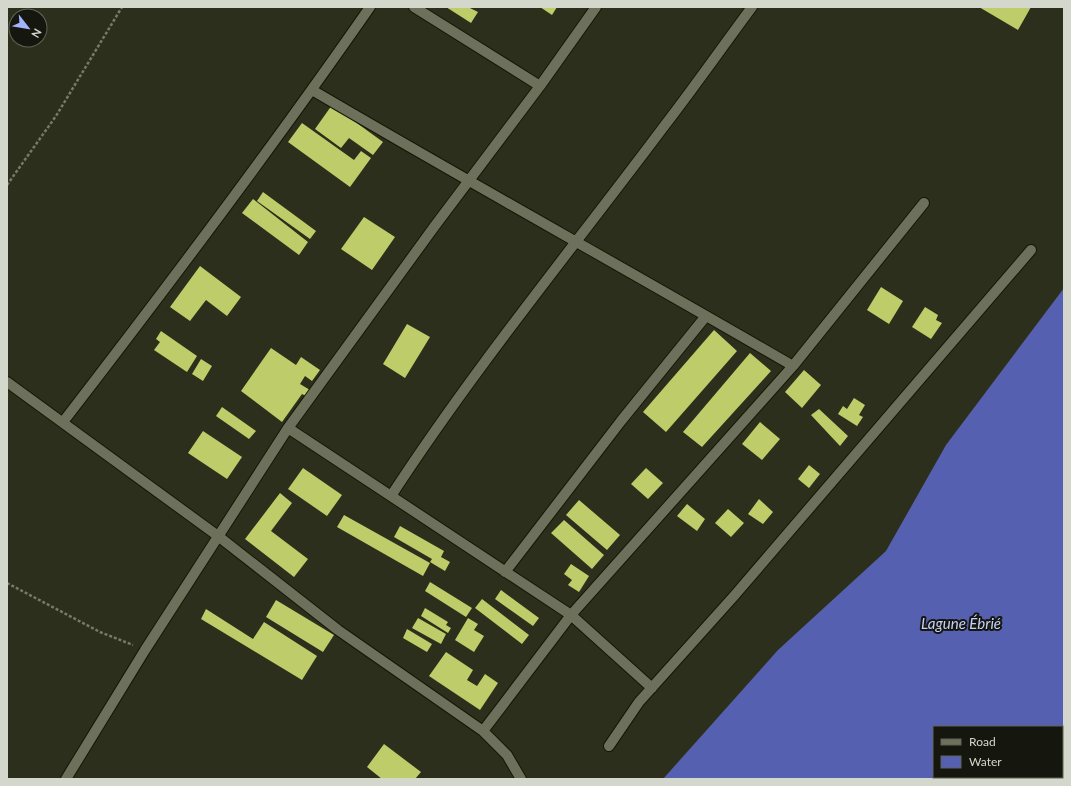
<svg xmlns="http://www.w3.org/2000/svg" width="1071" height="786" font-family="Lato,sans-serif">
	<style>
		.water { fill: #5560b1; fill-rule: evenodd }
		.building { fill: #becd69 }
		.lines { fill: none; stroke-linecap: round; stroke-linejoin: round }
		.minor-casing { stroke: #151706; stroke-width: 12 }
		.path { stroke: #777a6a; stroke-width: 2.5; stroke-dasharray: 3 2; stroke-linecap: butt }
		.minor { stroke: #6d715b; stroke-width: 10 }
		.labels { text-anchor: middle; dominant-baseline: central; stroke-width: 4; stroke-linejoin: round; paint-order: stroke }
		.water-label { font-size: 15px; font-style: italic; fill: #c7d1fd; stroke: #15160e }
	</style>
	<rect width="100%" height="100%" fill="#2c2f1c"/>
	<path class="water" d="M 1064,288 L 1064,779 L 663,779 L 778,650 L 886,551 L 946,445 ZM 934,727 L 1062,727 L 1062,777 L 934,777 Z"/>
	<path class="building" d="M 446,7 L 468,7 L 478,12 L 471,23 Z
		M 540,7 L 557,7 L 552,15 Z
		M 979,7 L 1031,7 L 1018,30 Z
		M 332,105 L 383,142 L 373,155 L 349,138 L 341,148 L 315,129 Z
		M 302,123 L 354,160 L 361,151 L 371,158 L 350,187 L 288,142 Z
		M 263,192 L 316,231 L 310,239 L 257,201 Z
		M 253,199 L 308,242 L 299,255 L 242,213 Z
		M 364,217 L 395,237 L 372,270 L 341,249 Z
		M 200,266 L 241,297 L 227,316 L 206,300 L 190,321 L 170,307 Z
		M 881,287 L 903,301 L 889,324 L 867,310 Z
		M 925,307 L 938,315 L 936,320 L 942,323 L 931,339 L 912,327 Z
		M 407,324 L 430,337 L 405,378 L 383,364 Z
		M 714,330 L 737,351 L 666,432 L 643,412 Z
		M 161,331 L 197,356 L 187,372 L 154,350 L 160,342 L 156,339 Z
		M 271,348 L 296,365 L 301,357 L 320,370 L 312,381 L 305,376 L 300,384 L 310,390 L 306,396 L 302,394 L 282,422 L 241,391 Z
		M 750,353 L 771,371 L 702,447 L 683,432 Z
		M 201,359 L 212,366 L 203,381 L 192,374 Z
		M 804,370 L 821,385 L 802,408 L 785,392 Z
		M 854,398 L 865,405 L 859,415 L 863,417 L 857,426 L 838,414 L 843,406 L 847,409 Z
		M 222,407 L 256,431 L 249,439 L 216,416 Z
		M 819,409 L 848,436 L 840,446 L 811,415 Z
		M 760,422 L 780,439 L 762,460 L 742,444 Z
		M 203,431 L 242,457 L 227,479 L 188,453 Z
		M 809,465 L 820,474 L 809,488 L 798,479 Z
		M 303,468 L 342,495 L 327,516 L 288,489 Z
		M 646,468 L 663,483 L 648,499 L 631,484 Z
		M 280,493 L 292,503 L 271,531 L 308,559 L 294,577 L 245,539 Z
		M 759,499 L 773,512 L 763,524 L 748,514 Z
		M 579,500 L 620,535 L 607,550 L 566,515 Z
		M 687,504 L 705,519 L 697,531 L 677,516 Z
		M 728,509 L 744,523 L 731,537 L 715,523 Z
		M 344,515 L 430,563 L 423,576 L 337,527 Z
		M 564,520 L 604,555 L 592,569 L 551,533 Z
		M 400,526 L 444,551 L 441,557 L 450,562 L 445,571 L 430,562 L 432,559 L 394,537 Z
		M 571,564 L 589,576 L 579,592 L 568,585 L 572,580 L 564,574 Z
		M 430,582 L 472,608 L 466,617 L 425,591 Z
		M 501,590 L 539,618 L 533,626 L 495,599 Z
		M 482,599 L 529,635 L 522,644 L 475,608 Z
		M 276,600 L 334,635 L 323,652 L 266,617 Z
		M 425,608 L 448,622 L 446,625 L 451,628 L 448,633 L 421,616 Z
		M 206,609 L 253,639 L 264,622 L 317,656 L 302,680 L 201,619 Z
		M 418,618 L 446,634 L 441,644 L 412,628 Z
		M 468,618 L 478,624 L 474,630 L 484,636 L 474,652 L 455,640 Z
		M 407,629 L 432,644 L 427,652 L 403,638 Z
		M 446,652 L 473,670 L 467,680 L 477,686 L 485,674 L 498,683 L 480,710 L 429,676 Z
		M 384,744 L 421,772 L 415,779 L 382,779 L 367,767 Z"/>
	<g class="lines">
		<defs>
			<path id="minor" d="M 414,7 L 540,86
				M 312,90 C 472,184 633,273 793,366
				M 7,382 L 218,536 L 338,630 L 483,731 L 507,755 L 521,779
				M 63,422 C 168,286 272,148 370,7
				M 288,428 L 571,615 L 652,688
				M 391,496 C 475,367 573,248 665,125 C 695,86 723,46 752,7
				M 505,572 L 621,421 L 706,316
				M 483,731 L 571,615 L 793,366 L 924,203
				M 609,746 L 639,702 L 734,596 L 1031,250
				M 66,779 L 145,650 L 288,428 L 434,227 L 540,86 L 596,7"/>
		</defs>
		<use href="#minor" class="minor-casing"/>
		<path class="path" d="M 7,185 L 56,116 L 122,7
			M 7,583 L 100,632 L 133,645"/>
		<use href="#minor" class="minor"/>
	</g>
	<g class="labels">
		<g class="water-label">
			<text x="961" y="623">Lagune Ébrié</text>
		</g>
	</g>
	<rect width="1071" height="786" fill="none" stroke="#d4d7cb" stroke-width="16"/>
	<rect x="933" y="726" width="130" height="52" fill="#15160e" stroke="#61635a"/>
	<rect x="941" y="739" width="20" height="6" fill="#6d715b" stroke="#61635a"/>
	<text x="969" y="746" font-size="12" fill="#d4d7cb">Road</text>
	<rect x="941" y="756" width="20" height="12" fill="#5560b1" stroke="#61635a"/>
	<text x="969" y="766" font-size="12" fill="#d4d7cb">Water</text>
	<g transform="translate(28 28) rotate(121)"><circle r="19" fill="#15160e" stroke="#61635a"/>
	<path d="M0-3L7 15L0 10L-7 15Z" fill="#a3b2fd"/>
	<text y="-6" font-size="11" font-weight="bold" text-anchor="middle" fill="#d4d7cb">N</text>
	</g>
</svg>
